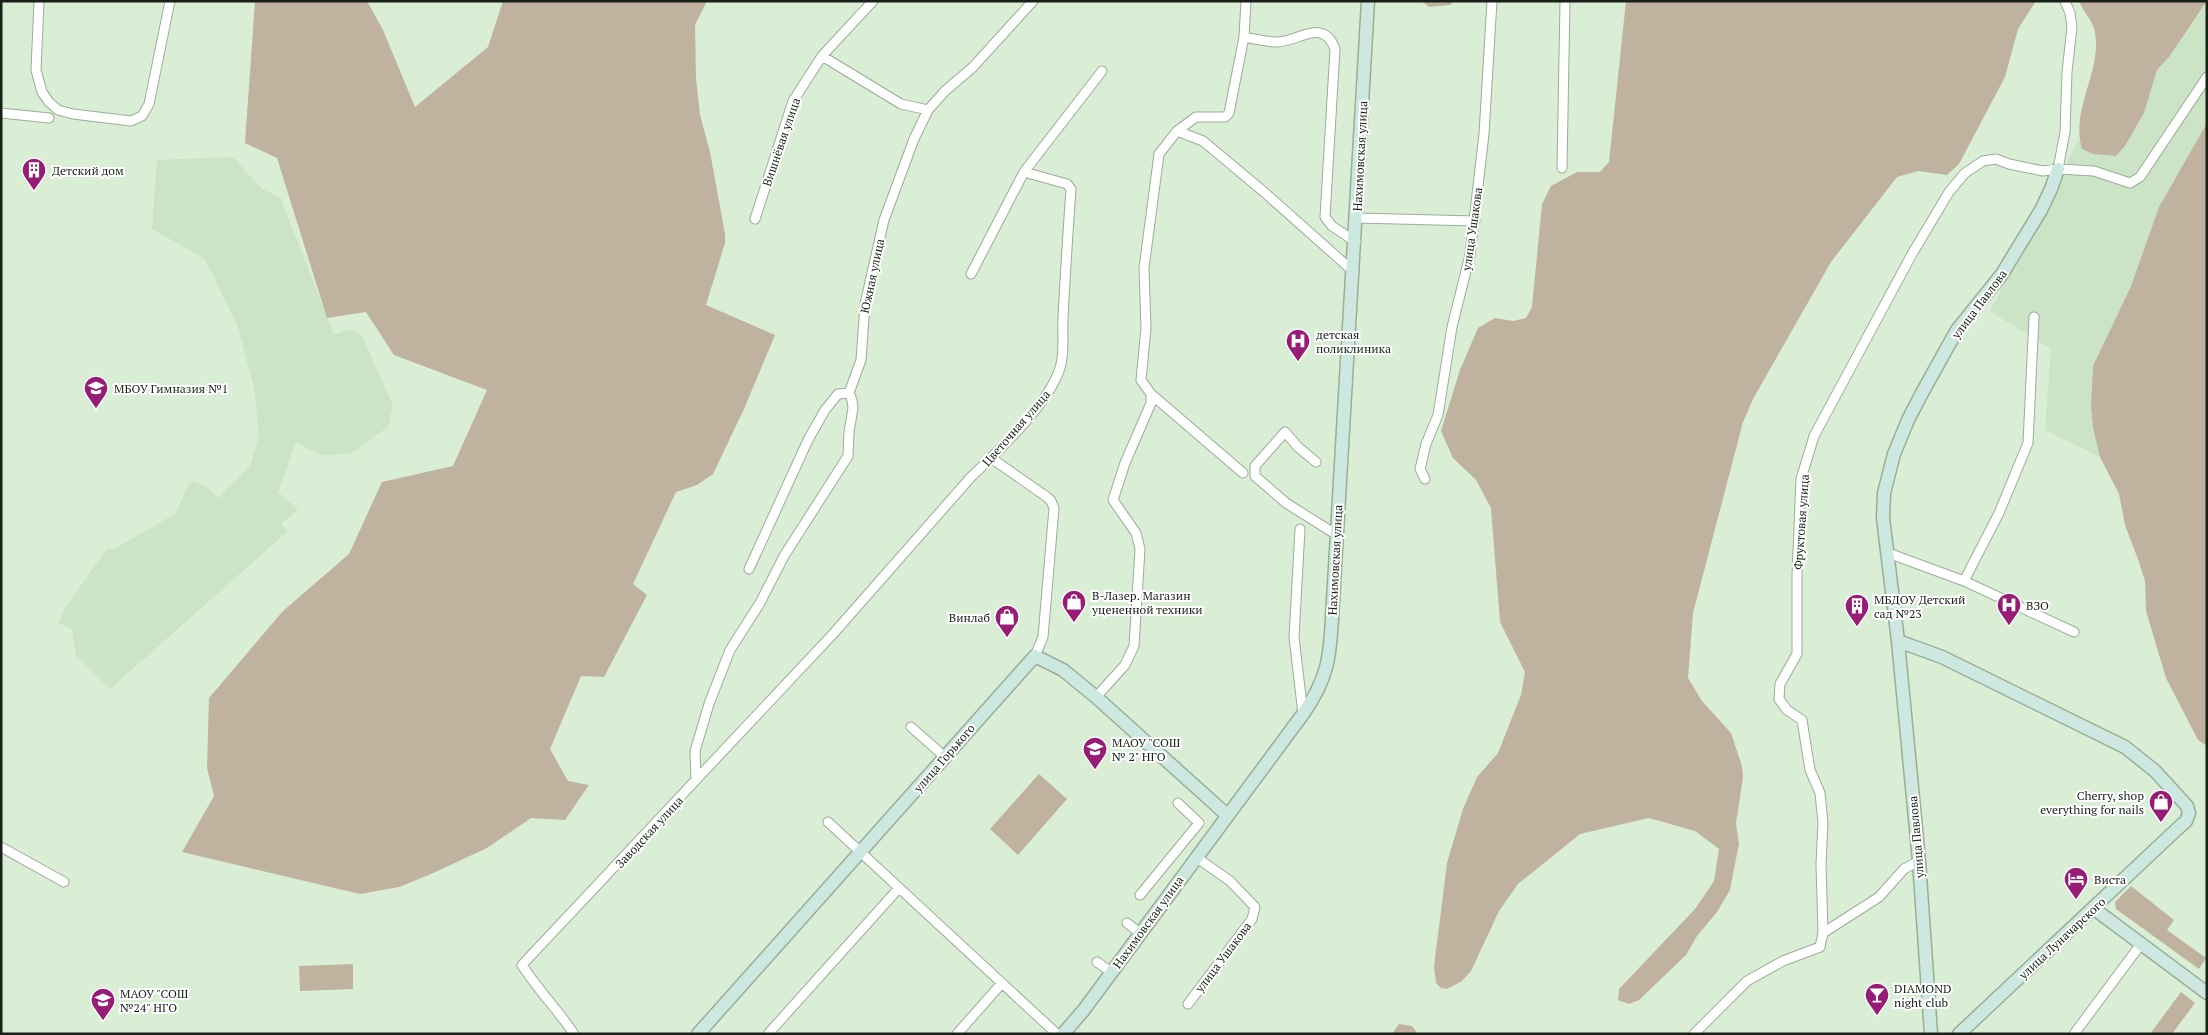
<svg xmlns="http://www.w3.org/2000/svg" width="2208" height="1035" font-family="'PT Serif',serif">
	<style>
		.built { fill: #cae4c5 }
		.green { fill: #bfb29f }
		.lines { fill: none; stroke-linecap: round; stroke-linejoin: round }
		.street-casing { stroke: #9aae96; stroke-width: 11 }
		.secondary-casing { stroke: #9aae96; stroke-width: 15 }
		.street { stroke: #fff; stroke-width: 9 }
		.secondary { stroke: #cce8e0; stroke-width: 12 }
		.labels { text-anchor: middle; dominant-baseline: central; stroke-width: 4; stroke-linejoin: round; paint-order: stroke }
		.street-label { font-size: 12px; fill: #182017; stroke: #fff }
		.poi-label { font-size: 12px; fill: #182017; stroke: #fff; text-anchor: start }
	</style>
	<rect width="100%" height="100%" fill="#daeed5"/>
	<path class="built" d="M 2205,6 L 2207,123 L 2159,207 L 2131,286 L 2093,366 L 2091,406 L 2093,428 L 2100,457 L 2045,430 L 2051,349 L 1990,311 L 2079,139 L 2082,149 L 2093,154 L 2116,156 L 2125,146 L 2144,113 L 2157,70 L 2169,57 Z
		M 233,157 L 262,189 L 280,197 L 334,335 L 350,329 L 362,336 L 393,405 L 388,427 L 350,454 L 320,455 L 296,442 L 278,492 L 298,510 L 281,524 L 288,531 L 110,689 L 76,655 L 72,629 L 59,623 L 64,609 L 107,549 L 114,549 L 175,514 L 190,481 L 206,486 L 219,498 L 250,466 L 259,435 L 254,388 L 238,327 L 205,259 L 152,229 L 157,160 Z"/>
	<path class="green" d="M 255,1 L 367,1 L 383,30 L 415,107 L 488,47 L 503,1 L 707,1 L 695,25 L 696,78 L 700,115 L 710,152 L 725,234 L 725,243 L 706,305 L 775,335 L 744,409 L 713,474 L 697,485 L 676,492 L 633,584 L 647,595 L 604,677 L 581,676 L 550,749 L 568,781 L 589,785 L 565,820 L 531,818 L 487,848 L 431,874 L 399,887 L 360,894 L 182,852 L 214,796 L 207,768 L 209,698 L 283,611 L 349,554 L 382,482 L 453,466 L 487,390 L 394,355 L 366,312 L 327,318 L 277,158 L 245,143 Z
		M 1422,1 L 1454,1 L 1450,5 L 1429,7 Z
		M 1626,1 L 2036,1 L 2018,29 L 2005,77 L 1959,164 L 1947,175 L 1918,171 L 1897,177 L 1831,262 L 1753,399 L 1743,422 L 1693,613 L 1688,678 L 1702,701 L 1731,733 L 1742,766 L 1743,777 L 1736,823 L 1739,844 L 1734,869 L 1730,890 L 1717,912 L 1697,936 L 1686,955 L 1639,1000 L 1629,1004 L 1618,1000 L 1619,989 L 1695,909 L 1714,881 L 1719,849 L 1695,831 L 1649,818 L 1580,834 L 1518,884 L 1499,911 L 1471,971 L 1462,981 L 1447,989 L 1441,988 L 1436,983 L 1434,966 L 1447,863 L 1463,809 L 1477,777 L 1498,753 L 1521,695 L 1525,672 L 1500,622 L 1491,508 L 1476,480 L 1453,458 L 1441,431 L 1460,370 L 1478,328 L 1495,318 L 1513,321 L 1526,318 L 1532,307 L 1542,204 L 1551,186 L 1577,172 L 1600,172 L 1609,162 Z
		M 2079,1 L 2207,1 L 2169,57 L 2157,70 L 2144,113 L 2125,146 L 2116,156 L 2093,154 L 2082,149 C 2070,110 2102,72 2095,32 C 2093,20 2083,12 2079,1 Z
		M 2207,123 L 2207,746 L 2198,740 L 2166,678 L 2146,611 L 2145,581 L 2139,562 L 2125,525 L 2119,494 L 2100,457 L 2093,428 L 2091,406 L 2093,366 L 2131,286 L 2159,207 Z
		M 1039,774 L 1067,799 L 1018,855 L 990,829 Z
		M 2131,886 L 2174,920 L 2167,930 L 2206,958 L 2199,969 L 2116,909 L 2115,902 Z
		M 353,964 L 353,989 L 300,991 L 299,966 Z
		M 2181,992 L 2195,1003 L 2172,1034 L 2150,1034 Z
		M 1399,1024 L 1412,1026 L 1418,1034 L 1392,1034 Z"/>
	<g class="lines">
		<defs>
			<path id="street" d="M 39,1 L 36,70 L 42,92 L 49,102 L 58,110 L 73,114 L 131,121 L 142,116 L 149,104 L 170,1
				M 1244,37 C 1255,39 1266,42 1276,42 C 1297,43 1323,16 1335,49 L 1325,217 L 1332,226 L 1356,242
				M 822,56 L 901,104 L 928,110
				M 1,113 L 49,118
				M 1177,131 L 1203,141 L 1264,192 L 1354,272
				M 1562,168 L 1565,1
				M 2058,169 L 2065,132 L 2067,72 L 2072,27 L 2070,13 L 2065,1
				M 1357,218 L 1475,221
				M 755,219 L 793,101 L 822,56 L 873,1
				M 971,274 L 1024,172 L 1102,71
				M 849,393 L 861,360 L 865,304 L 884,220 L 914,139 L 928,110 L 945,91 L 973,67 L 1033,1
				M 1151,394 L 1243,473
				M 991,458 L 1047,497 L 1051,501 L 1054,508 L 1043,637 L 1035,656
				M 1316,462 L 1298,447 L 1285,432 L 1255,466 L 1255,476 L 1286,503 L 1337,535
				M 1425,479 L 1420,469 L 1426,444 L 1438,415 L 1452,327 L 1470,255 L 1484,134 L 1492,1
				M 1300,529 L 1294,637 L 1303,714
				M 1888,553 L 1964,581 L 1999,513 L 2028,443 L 2034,317
				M 749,569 L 808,440 L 825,410 L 838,394 L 849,393
				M 1964,581 L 2074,632
				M 1096,697 L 1125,665 L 1134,646 L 1140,549 L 1136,533 L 1113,500 L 1125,463 L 1151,403 L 1151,394 L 1141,380 L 1146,328 L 1144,268 L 1159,154 L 1177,131 L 1196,117 L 1225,117 L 1229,113 L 1244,37 L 1246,1
				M 911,727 L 945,757
				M 696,780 L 695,751 L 709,704 L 730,650 L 760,603 L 784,556 L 848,456 L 849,432 L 853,408 L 852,400 L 849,393
				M 828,822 L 1057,1034
				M 1,847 L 64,882
				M 1140,895 L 1199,823 L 1178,803
				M 1127,923 L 1140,933
				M 1823,933 L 1821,864 L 1823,823 L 1820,793 L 1810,770 L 1802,720 L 1787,710 L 1779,699 L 1780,684 L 1797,654 L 1797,575 L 1801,479 L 1814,436 L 1912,254 L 1949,192 L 1965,173 L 1983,161 L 1996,159 L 2009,164 L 2043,171 L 2058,169 L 2094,171 L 2130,183 L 2140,177 L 2207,77
				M 1097,962 L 1111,972
				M 1188,1004 L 1252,919 L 1255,907 L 1230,881 L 1196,857
				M 574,1034 C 558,1010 538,990 522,965 L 833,634 L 971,477 C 998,451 1049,404 1060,368 C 1065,353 1062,335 1063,319 C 1065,275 1068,232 1071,189 L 1067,184 L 1024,172
				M 768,1034 L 899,888
				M 957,1034 L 1002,983
				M 1694,1034 L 1747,981 L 1783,961 L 1820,947 L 1823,933 L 1879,897 L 1904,869 L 1919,861
				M 2074,1034 L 2141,944"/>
			<path id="secondary" d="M 1898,641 L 1942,657 L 2125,747 L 2155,771 L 2187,806 L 2189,813 L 2186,821 L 2175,831 L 1959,1034
				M 2093,908 L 2207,993
				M 698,1034 L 1035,656 L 1063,670 L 1096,697 L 1227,815
				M 1063,1034 L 1083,1011 L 1303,714 C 1332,673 1330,649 1333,601 L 1368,1
				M 1931,1034 L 1919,861 L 1898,641 L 1883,518 L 1884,493 L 1894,454 L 1908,420 L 1922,393 L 1957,330 L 2002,274 L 2041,210 L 2051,189 L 2058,169"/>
		</defs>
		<use href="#street" class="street-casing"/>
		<use href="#secondary" class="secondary-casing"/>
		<use href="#street" class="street"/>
		<use href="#secondary" class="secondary"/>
	</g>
	<defs>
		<symbol id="building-pin" viewBox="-11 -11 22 30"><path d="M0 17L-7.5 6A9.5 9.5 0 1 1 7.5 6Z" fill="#971c76" stroke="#fff"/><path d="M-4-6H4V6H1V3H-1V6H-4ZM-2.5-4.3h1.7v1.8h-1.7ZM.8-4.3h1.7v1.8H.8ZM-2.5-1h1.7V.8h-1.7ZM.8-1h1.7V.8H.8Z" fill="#fff"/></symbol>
		<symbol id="hospital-pin" viewBox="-11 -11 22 30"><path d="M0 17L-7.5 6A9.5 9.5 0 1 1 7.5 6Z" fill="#971c76" stroke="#fff"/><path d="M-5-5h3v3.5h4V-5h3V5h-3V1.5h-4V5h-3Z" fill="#fff"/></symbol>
		<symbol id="school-pin" viewBox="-11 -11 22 30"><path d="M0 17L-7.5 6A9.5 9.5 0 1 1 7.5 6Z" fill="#971c76" stroke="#fff"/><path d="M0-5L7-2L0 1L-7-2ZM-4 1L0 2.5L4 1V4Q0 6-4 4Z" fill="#fff"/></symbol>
		<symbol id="shop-pin" viewBox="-11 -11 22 30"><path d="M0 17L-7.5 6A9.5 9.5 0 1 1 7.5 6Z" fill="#971c76" stroke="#fff"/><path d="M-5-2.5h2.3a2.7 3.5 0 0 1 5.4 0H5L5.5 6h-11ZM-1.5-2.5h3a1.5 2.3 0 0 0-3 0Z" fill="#fff"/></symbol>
		<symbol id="hotel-pin" viewBox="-11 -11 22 30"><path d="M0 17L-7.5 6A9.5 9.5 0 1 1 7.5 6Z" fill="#971c76" stroke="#fff"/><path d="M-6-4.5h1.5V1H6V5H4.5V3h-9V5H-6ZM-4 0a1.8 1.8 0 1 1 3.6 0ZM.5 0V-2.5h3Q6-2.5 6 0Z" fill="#fff"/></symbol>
		<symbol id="bar-pin" viewBox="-11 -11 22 30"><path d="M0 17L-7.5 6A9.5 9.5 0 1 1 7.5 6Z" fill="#971c76" stroke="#fff"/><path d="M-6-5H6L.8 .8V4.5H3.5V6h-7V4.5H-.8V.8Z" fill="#fff"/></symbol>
	</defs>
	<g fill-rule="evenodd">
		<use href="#building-pin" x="20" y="156" width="28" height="38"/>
		<use href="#hospital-pin" x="1284" y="327" width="28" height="38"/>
		<use href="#school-pin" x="82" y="374" width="28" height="38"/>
		<use href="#shop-pin" x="1060" y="588" width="28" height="38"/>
		<use href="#hospital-pin" x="1995" y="591" width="28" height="38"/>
		<use href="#building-pin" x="1843" y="592" width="28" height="38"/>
		<use href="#shop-pin" x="993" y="603" width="28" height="38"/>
		<use href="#school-pin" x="1081" y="735" width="28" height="38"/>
		<use href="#shop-pin" x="2147" y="788" width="28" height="38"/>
		<use href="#hotel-pin" x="2062" y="865" width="28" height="38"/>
		<use href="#bar-pin" x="1863" y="981" width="28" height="38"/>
		<use href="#school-pin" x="89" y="986" width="28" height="38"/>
	</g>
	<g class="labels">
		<g class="street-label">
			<text transform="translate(781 142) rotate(-71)">Вишнёвая улица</text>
			<text transform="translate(1360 156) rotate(-87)">Нахимовская улица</text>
			<text transform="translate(1472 229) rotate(-82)">улица Ушакова</text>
			<text transform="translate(872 276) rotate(-78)">Южная улица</text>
			<text transform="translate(1979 304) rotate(-53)">улица Павлова</text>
			<text transform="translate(1016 428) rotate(-49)">Цветочная улица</text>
			<text transform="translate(1801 522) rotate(-86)">Фруктовая улица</text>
			<text transform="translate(1335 560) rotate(-87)">Нахимовская улица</text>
			<text transform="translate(944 758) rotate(-49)">улица Горького</text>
			<text transform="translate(649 832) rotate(-47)">Заводская улица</text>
			<text transform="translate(1916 837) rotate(-95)">улица Павлова</text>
			<text transform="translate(1148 922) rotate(-54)">Нахимовская улица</text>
			<text transform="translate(2062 938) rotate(-43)">улица Луначарского</text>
			<text transform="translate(1223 957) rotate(-53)">улица Ушакова</text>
		</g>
		<g class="poi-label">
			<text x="52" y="170">Детский дом</text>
			<text x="1316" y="334">детская<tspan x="1316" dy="14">поликлиника</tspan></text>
			<text x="114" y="388">МБОУ Гимназия №1</text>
			<text x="1092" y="595">В-Лазер. Магазин<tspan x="1092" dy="14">уцененной техники</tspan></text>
			<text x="1874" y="599">МБДОУ Детский<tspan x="1874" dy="14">сад №23</tspan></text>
			<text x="2026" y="605">ВЗО</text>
			<text x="990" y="617" text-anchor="end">Винлаб</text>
			<text x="1112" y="742">МАОУ "СОШ<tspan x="1112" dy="14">№ 2" НГО</tspan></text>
			<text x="2144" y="795" text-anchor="end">Cherry, shop<tspan x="2144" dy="14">everything for nails</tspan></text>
			<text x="2094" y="879">Виста</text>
			<text x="1894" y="988">DIAMOND<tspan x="1894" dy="14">night club</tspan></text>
			<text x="120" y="993">МАОУ "СОШ<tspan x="120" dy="14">№24" НГО</tspan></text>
		</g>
	</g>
	<rect width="2208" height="1035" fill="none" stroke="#182017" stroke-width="5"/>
</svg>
